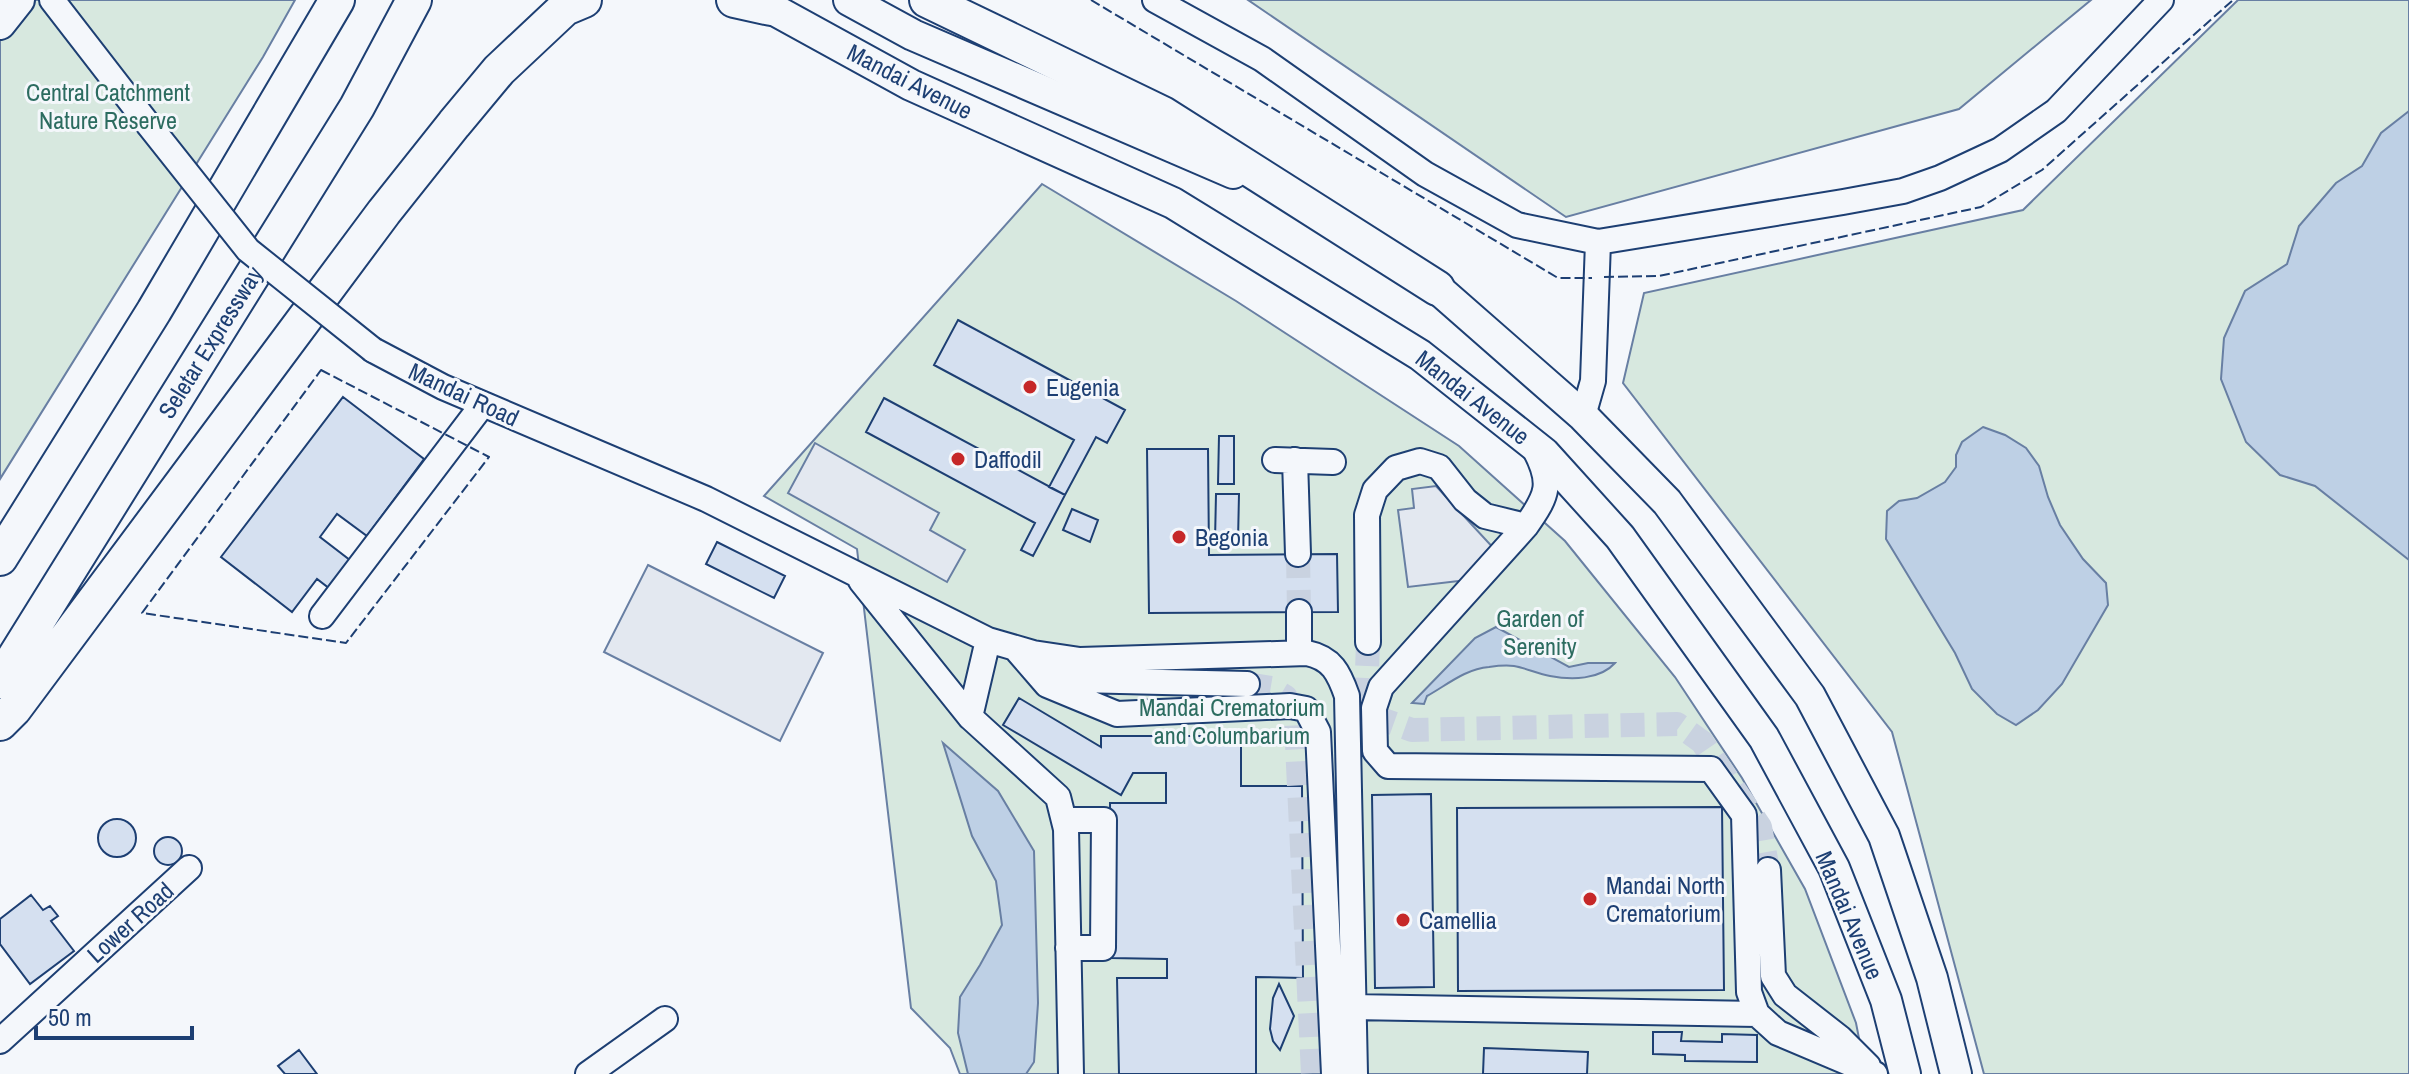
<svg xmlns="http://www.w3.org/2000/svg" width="2409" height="1074" font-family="'Archivo Narrow',sans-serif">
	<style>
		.green { fill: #d7e8df; stroke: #687fa3; stroke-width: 2 }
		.parking { fill: #e3e8f0; stroke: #687fa3; stroke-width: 2 }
		.water { fill: #bed0e5; stroke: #687fa3; stroke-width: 2 }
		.building { fill: #d5e0f0; stroke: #1d3f73; stroke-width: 2 }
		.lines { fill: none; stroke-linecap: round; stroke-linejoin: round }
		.minor-tunnel { stroke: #c9d2e0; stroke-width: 24; stroke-dasharray: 24 12; stroke-linecap: butt }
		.minor-casing { stroke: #1d3f73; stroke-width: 28 }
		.major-casing { stroke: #1d3f73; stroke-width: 34 }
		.highway-casing { stroke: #1d3f73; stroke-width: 38 }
		.minor { stroke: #f4f7fb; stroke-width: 24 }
		.major { stroke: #f4f7fb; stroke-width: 30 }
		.highway { stroke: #f4f7fb; stroke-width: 34 }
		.minor-bridge-casing { stroke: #1d3f73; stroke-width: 28; stroke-linecap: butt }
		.minor-bridge { stroke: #f4f7fb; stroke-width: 24 }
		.fence { stroke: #1d3f73; stroke-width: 2; stroke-dasharray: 10 4; stroke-linecap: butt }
		.poi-dot { fill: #c62828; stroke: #f4f7fb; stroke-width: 3 }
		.labels { text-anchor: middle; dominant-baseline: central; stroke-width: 6; stroke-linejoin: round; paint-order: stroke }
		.street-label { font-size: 24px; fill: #1d3f73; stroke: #f4f7fb }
		.park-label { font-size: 24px; fill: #2c6c60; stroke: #f4f7fb }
		.poi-label { font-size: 24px; fill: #1d3f73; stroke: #f4f7fb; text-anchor: start }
	</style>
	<rect width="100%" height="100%" fill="#f4f7fb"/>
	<path class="green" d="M 0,0 L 295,0 L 263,57 L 0,479 Z
		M 1248,0 L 2091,0 L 1959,109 L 1566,217 Z
		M 2238,0 L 2409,0 L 2409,1074 L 1984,1074 L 1892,732 L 1623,383 L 1644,293 L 2023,210 Z
		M 1042,184 L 1236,301 L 1459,446 L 1565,541 L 1675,677 L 1742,778 L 1805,889 L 1856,1023 L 1866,1074 L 960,1074 L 950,1048 L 911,1008 L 857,549 L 764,496 Z"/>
	<path class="parking" d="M 815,443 L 939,513 L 930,530 L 965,550 L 947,582 L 788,493 Z
		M 1436,486 L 1498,553 L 1467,580 L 1408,587 L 1398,510 L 1414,508 L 1412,489 Z
		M 648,565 L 823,653 L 780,741 L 604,652 Z"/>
	<path class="water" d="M 2409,111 L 2409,560 L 2315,486 L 2280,475 L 2246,442 L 2221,379 L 2224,338 L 2245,291 L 2287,264 L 2299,226 L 2336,183 L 2362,166 L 2381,133 Z
		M 1983,427 L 2005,435 L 2026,448 L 2039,466 L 2048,497 L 2060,525 L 2083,559 L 2106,583 L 2108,605 L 2062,684 L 2038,710 L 2016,725 L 1997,714 L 1972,689 L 1955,653 L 1886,539 L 1887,511 L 1899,501 L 1917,498 L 1945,482 L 1956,467 L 1956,455 L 1962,442 Z
		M 1496,627 L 1569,667 L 1588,663 L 1615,663 C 1600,680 1571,680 1550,676 C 1538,674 1526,668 1514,666 C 1506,665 1496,666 1489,667 C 1465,669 1447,685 1427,696 L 1424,704 L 1412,703 L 1475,638 Z
		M 943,743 L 998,791 L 1034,851 L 1038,1003 L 1034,1062 L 1026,1074 L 968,1074 L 958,1033 L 960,997 L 980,965 L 1002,925 L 996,881 L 972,836 Z"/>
	<path class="building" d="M 958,320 L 1125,410 L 1107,443 L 1096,437 L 1065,495 L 1049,487 L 1074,440 L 934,365 Z
		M 343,397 L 424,459 L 367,536 L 337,514 L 320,537 L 355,564 L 334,592 L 317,579 L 292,612 L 221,557 Z
		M 884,398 L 1065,495 L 1033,556 L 1021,550 L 1035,523 L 866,432 Z
		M 1219,436 L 1234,436 L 1234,484 L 1218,484 Z
		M 1147,449 L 1208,449 L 1209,555 L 1337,554 L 1338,612 L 1149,613 Z
		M 1216,494 L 1239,494 L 1238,541 L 1215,541 Z
		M 1072,509 L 1098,520 L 1090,542 L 1063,530 Z
		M 717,542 L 785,576 L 774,598 L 706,564 Z
		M 1019,698 L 1101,747 L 1101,736 L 1241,736 L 1241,786 L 1302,786 L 1303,978 L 1256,977 L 1256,1074 L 1119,1074 L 1117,978 L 1167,978 L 1167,959 L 1111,958 L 1110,803 L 1166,803 L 1166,773 L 1133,773 L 1121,795 L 1003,725 Z
		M 1431,794 L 1434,987 L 1375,988 L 1372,795 Z
		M 1722,807 L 1724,990 L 1458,991 L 1457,808 Z
		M98 838a19 19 0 1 1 38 0a19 19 0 1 1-38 0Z
		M154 851a14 14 0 1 1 28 0a14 14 0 1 1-28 0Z
		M 31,895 L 43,910 L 50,906 L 58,916 L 51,921 L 74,951 L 30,984 L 0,944 L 0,919 Z
		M 1279,984 L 1294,1016 L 1280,1050 L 1273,1041 L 1270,1029 L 1273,998 Z
		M 1653,1032 L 1682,1032 L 1681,1041 L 1722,1042 L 1722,1034 L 1757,1035 L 1757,1062 L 1685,1061 L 1685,1055 L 1653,1054 Z
		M 1484,1048 L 1588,1052 L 1587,1074 L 1483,1074 Z
		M 299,1050 L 317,1074 L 285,1074 L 278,1066 Z"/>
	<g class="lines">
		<path class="minor-tunnel" d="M 1298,554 L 1299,612
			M 1368,642 L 1366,701 L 1381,719 L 1412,730 L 1677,724 L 1702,742 L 1760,827 L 1768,870
			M 1247,684 L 1271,688 L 1286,697 L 1296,724 L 1313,1074"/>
		<defs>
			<path id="minor" d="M 52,0 L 148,124
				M 1155,0 L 1262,59 L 1425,174 L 1517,225 L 1598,242 L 1843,202 L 1903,191 L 1940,178 L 2000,150 L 2056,111 L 2161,0
				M 373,350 L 443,387 L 706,499 L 988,640 L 1033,653 L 1080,660 L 1307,653 C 1332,658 1339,673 1347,696 L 1355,1074
				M 1583,416 L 1593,381 L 1598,242
				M 1534,448 C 1553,483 1548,495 1526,526 L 1381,687 L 1374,708 L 1375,751 L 1388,766 L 1711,769 L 1744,815 L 1749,992 L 1757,1014 L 1778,1033 L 1875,1074
				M 1275,460 L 1333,462
				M 1295,460 L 1298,554
				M 861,581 L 970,717 L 1058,797 L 1066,829 L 1071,1074
				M 1299,612 L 1299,653
				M 322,616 L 483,404
				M 1368,642 L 1367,515 L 1375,490 L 1396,468 L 1420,461 L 1439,467 L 1465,500 L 1485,516 L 1526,526
				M 1015,648 L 1047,685 L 1117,714 L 1290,706 L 1306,709 L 1318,732 L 1334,1074
				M 1050,671 L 1078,680 L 1247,684
				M 970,717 L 988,640
				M 1064,820 L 1104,820 L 1103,948 L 1068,948
				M 1768,870 L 1773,976 L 1785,995 L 1840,1038 L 1868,1066
				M 1352,1007 L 1757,1014
				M 0,1041 L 189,868
				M 588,1074 L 665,1019"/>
			<path id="major" d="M 762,0 L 771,8 L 911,85 L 1173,203 L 1420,355 L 1544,453 L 1620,537 L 1764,738 L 1834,868 L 1886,1000 L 1905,1074
				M 849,0 L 913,35 L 1233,173
				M 0,24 L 19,0
				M 1418,277 L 1437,288 L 1583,416 L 1667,502 L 1810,696 L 1884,836 L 1932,978 L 1956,1074"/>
			<path id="highway" d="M 734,0 L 771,8
				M 927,0 L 1163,114 L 1437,288
				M 0,558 L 154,311 L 337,0
				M 0,681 L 357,107 L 414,0
				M 0,723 L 14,709 L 384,212 L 454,124 L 499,70 L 565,8 L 584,0"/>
		</defs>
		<use href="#minor" class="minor-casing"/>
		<use href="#major" class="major-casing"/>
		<use href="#highway" class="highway-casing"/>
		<use href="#minor" class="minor"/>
		<use href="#major" class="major"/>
		<use href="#highway" class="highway"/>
		<defs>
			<path id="minor-bridge" d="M 148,124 L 248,250 L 373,350"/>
		</defs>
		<use href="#minor-bridge" class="minor-bridge-casing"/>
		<use href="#minor-bridge" class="minor-bridge"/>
		<path class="fence" d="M 1091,0 L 1558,278 L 1592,278
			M 1604,277 L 1659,276 L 1981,207 L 2042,170 L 2233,0
			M 321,370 L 489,457 L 346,643 L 142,613 Z"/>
	</g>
	<g class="poi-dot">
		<circle cx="1030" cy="387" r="8"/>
		<circle cx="958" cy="459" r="8"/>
		<circle cx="1179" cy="537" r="8"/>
		<circle cx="1590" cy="899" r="8"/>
		<circle cx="1403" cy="920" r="8"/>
	</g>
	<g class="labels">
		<g class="street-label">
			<text transform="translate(910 81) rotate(27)">Mandai Avenue</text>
			<text transform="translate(210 342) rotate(-58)">Seletar Expressway</text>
			<text transform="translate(464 394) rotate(25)">Mandai Road</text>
			<text transform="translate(1473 397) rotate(38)">Mandai Avenue</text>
			<text transform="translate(1850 915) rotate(67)">Mandai Avenue</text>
			<text transform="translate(130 922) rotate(-42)">Lower Road</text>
		</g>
		<g class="park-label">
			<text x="108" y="92">Central Catchment<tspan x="108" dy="28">Nature Reserve</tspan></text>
			<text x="1540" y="618">Garden of<tspan x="1540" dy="28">Serenity</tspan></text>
			<text x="1232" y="707">Mandai Crematorium<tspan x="1232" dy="28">and Columbarium</tspan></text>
		</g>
		<g class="poi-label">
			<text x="1046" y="387">Eugenia</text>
			<text x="974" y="459">Daffodil</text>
			<text x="1195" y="537">Begonia</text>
			<text x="1606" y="885">Mandai North<tspan x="1606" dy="28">Crematorium</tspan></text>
			<text x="1419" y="920">Camellia</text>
		</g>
	</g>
	<path d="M36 1026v12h156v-12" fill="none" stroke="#1d3f73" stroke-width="4"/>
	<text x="48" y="1026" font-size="24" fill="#1d3f73" stroke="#f4f7fb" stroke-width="6" paint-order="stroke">50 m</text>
</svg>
